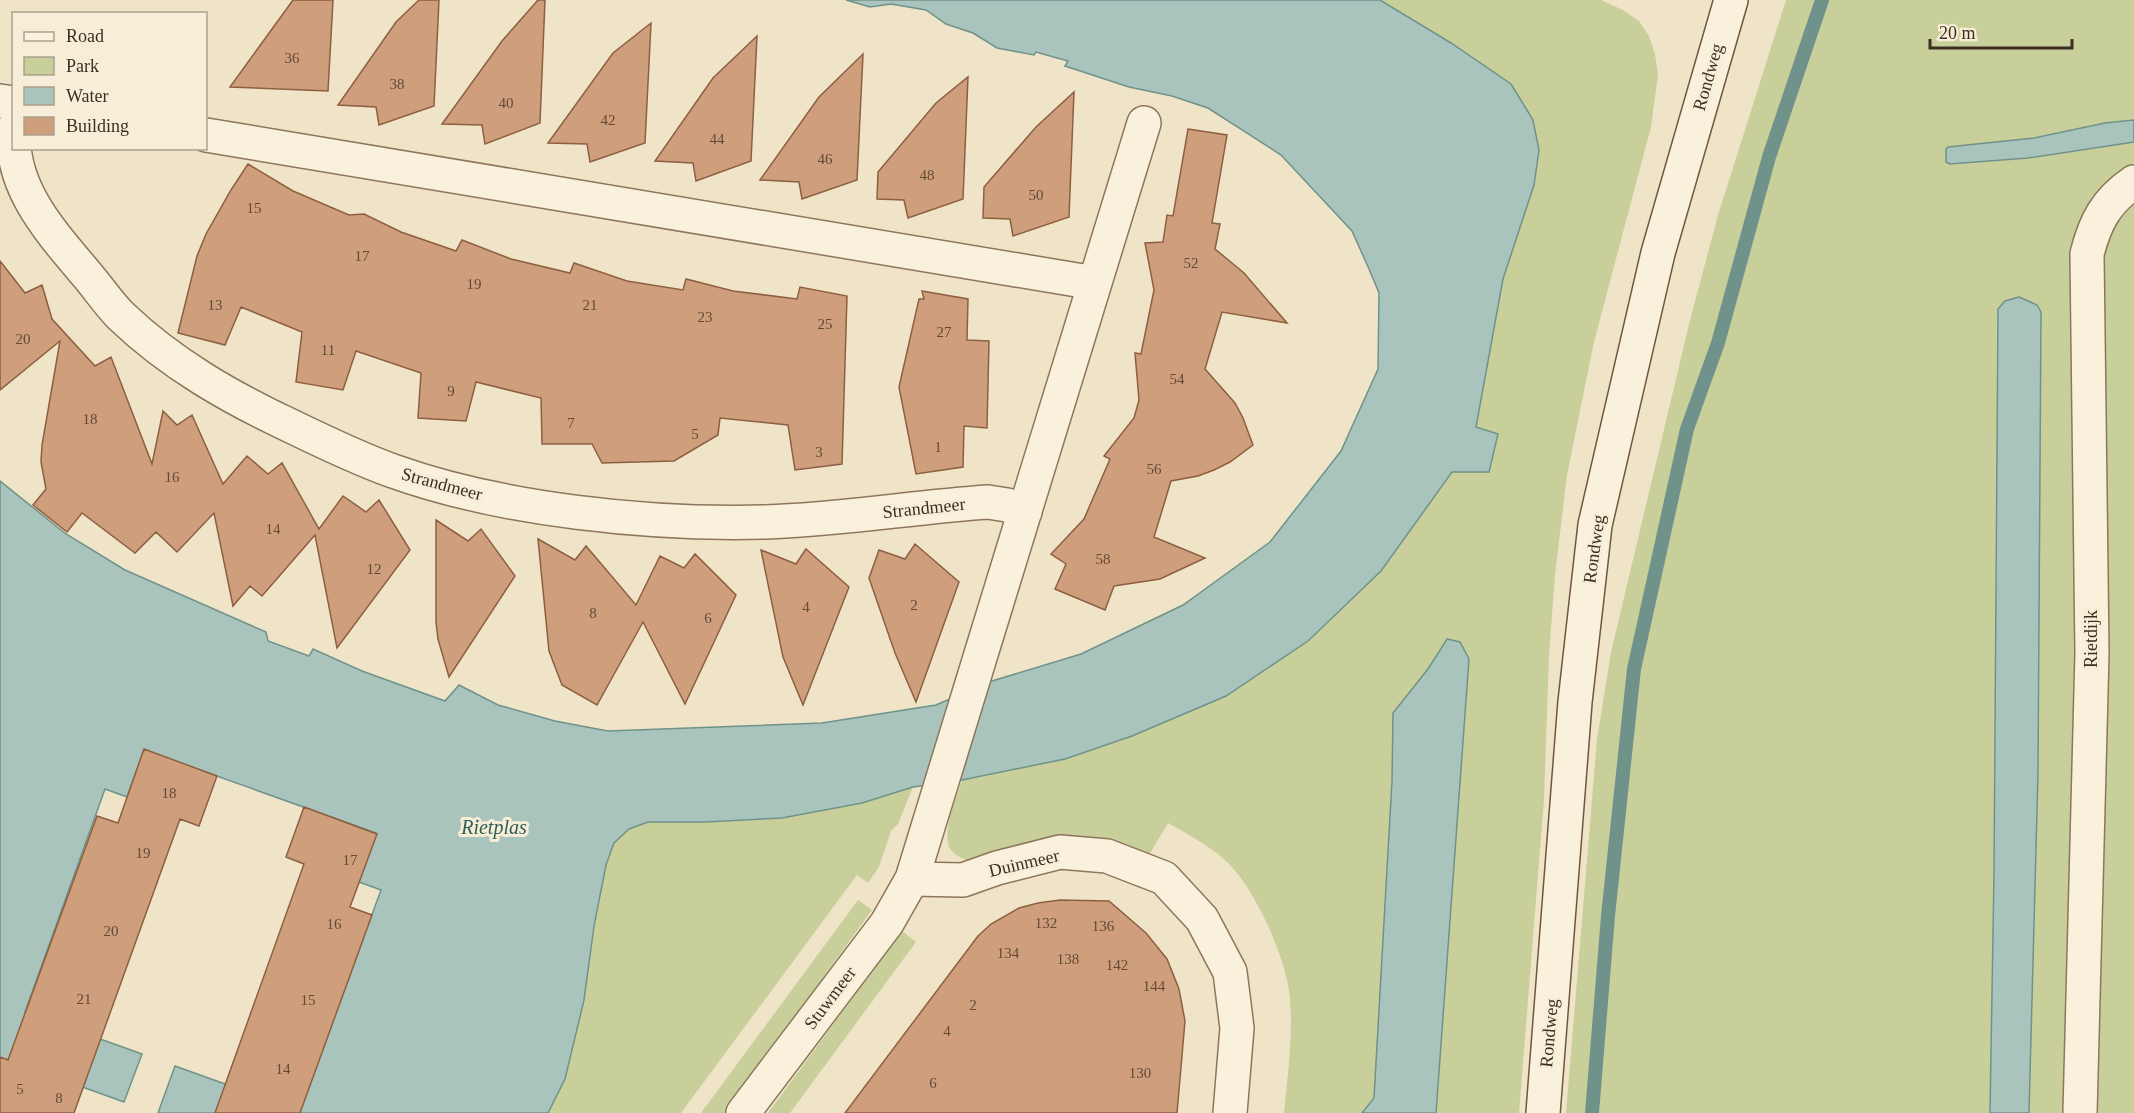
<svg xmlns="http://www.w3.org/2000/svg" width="2134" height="1113" font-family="'Times New Roman',serif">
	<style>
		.green { fill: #c9cf9b }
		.water { fill: #a9c4bc; stroke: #6f938a; stroke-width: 1.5 }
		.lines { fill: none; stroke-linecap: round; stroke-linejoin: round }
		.stream { stroke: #6f938a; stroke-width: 14 }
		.building { fill: #cf9f7d; stroke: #8d5f41; stroke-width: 1.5 }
		.street-casing { stroke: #8d765c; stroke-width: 36 }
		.secondary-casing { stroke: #6f573f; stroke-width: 36 }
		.street { stroke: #faf1dc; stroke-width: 33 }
		.secondary { stroke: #faf1dc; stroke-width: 33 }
		.labels { text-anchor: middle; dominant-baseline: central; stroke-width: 6; stroke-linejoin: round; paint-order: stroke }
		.number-label { font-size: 15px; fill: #624a37 }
		.street-label { font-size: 18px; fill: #3d2e20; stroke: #f7eed8 }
		.water-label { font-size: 20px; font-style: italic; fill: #2f5d5a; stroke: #f7eed8 }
	</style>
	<rect width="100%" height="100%" fill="#f0e4c8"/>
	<path class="green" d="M 1380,0 L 1601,0 L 1623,10 L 1639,21 L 1649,36 L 1655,54 L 1658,75 L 1651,127 L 1594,342 L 1567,475 L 1555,575 L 1549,655 L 1544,800 L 1519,1113 L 1436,1113 L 1469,659 L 1460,642 L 1447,639 L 1428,669 L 1393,713 L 1392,781 L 1374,1099 L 1362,1113 L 1284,1113 C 1288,1072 1294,1031 1289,990 C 1283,952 1256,892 1229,864 C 1212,847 1189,835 1168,823 L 1145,862 L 980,864 C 970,861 958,859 951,850 C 940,836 957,796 962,780 L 1065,759 L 1132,736 L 1226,696 L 1308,641 L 1381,571 L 1452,472 L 1476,427 L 1503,279 L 1534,185 L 1451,43 Z
		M 1786,0 L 2134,0 L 2134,120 L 2105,123 L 2034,138 L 1948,147 L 1946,149 L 2083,149 L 2134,142 L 2134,163 C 2111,177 2096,194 2082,217 L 2077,637 L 2067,1113 L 2029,1113 L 2038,773 L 2041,312 L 2037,305 L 1998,309 L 1994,873 L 1990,1113 L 1566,1113 L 1597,739 L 1611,652 L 1690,320 L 1718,215 Z
		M 2134,199 L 2134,1113 L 2096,1113 L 2109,634 L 2099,272 L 2110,229 Z
		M 913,787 L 898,824 L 891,831 L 879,867 L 868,883 L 857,875 L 681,1113 L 548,1113 L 565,1079 L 606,865 L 614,843 L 629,829 L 648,822 L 705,822 L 782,818 L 862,803 Z
		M 858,900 L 872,910 L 725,1113 L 701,1113 Z
		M 902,931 L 916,942 L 790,1113 L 768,1113 Z"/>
	<path class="water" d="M 846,0 L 1380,0 L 1451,43 L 1511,84 L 1533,120 L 1539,150 L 1534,185 L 1503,279 L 1476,427 L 1498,434 L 1489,472 L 1452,472 L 1381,571 L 1308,641 L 1226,696 L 1132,736 L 1065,759 L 962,780 L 913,787 L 862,803 L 782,818 L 705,822 L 648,822 L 629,829 L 614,843 L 606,865 L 594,926 L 584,1000 L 565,1079 L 548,1113 L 158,1113 L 175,1066 L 300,1111 L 381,890 L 359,882 L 376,833 L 144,750 L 127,797 L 105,789 L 25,1012 L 142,1054 L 124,1102 L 5,1059 L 0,1072 L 0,481 L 66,534 L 125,570 L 266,632 L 268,641 L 309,656 L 313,649 L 362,671 L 445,701 L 459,685 L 498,705 L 555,721 L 608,731 L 822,723 L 936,705 L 992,681 L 1081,654 L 1183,605 L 1270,542 L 1341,451 L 1378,369 L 1379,293 L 1369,269 L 1352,231 L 1281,155 L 1208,108 L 1172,96 L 1129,87 L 1065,66 L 1068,61 L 1036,52 L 1034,55 L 997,48 L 973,33 L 946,24 L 926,10 L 891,4 L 870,7 Z
		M 2134,120 L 2134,142 L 2028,158 L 1950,164 L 1946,162 L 1946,149 L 1948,147 L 2034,138 L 2105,123 Z
		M 2019,297 L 2037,305 L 2041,312 L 2038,773 L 2029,1113 L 1990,1113 L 1994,873 L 1998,309 L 2005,301 Z
		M 1447,639 L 1460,642 L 1469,659 L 1436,1113 L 1362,1113 L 1374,1098 L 1392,781 L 1393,713 L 1428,669 Z"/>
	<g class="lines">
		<path class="stream" d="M 1592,1113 L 1608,916 L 1634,669 L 1687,429 L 1718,343 L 1769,157 L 1822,0"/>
	</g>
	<path class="building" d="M 293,0 L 333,0 L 328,91 L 230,87 Z
		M 419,0 L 439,0 L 434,106 L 379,125 L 376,107 L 338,105 L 396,22 Z
		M 538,0 L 545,0 L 540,123 L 485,144 L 482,125 L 442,124 L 502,41 Z
		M 651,23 L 645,143 L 590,162 L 587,144 L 548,143 L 613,53 Z
		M 757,36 L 751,161 L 696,181 L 693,163 L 655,161 L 713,78 Z
		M 863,54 L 857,180 L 802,199 L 799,182 L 760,180 L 819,97 Z
		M 968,77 L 963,199 L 908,218 L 904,200 L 877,199 L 878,172 L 936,103 Z
		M 1074,92 L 1069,217 L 1013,236 L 1010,219 L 983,218 L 984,187 L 1036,127 Z
		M 1188,129 L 1227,135 L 1212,223 L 1220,224 L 1215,249 L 1244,273 L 1287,323 L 1222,312 L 1205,369 L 1235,403 L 1243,418 L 1253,445 L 1230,462 L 1214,470 L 1198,476 L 1171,481 L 1154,537 L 1205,558 L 1160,579 L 1114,586 L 1105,610 L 1055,589 L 1066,564 L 1051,554 L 1084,519 L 1110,459 L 1104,456 L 1134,418 L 1139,400 L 1135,353 L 1141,354 L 1154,290 L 1145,243 L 1163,242 L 1167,215 L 1173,216 Z
		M 248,164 L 293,191 L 349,215 L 364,214 L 401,232 L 456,251 L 462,240 L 511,259 L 570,273 L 574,263 L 627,281 L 683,290 L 686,279 L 733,291 L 797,299 L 800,287 L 847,296 L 842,464 L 795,470 L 788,425 L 720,418 L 718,435 L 674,461 L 602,463 L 592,444 L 542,444 L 541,398 L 476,382 L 466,421 L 418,418 L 421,373 L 356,351 L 343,390 L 296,382 L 302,332 L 241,307 L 225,345 L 178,333 L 197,256 L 206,234 L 231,190 Z
		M 0,261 L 25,293 L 42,285 L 52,319 L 95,366 L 111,357 L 152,464 L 163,411 L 177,425 L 192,415 L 223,484 L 247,456 L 268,474 L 282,463 L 319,529 L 343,496 L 366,512 L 379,500 L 410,550 L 337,648 L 315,535 L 262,596 L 250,586 L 233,606 L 214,513 L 177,552 L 156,532 L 135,553 L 82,513 L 67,532 L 33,505 L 46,489 L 41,462 L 42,445 L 60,341 L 0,390 Z
		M 922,291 L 968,299 L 967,340 L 989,341 L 987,428 L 964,426 L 963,467 L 916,474 L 899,387 L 919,299 L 924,299 Z
		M 436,520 L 468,541 L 481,529 L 515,576 L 449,677 L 438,639 L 436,622 Z
		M 538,539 L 575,560 L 586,546 L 636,605 L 660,556 L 684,568 L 695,554 L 736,595 L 685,704 L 643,622 L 597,705 L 562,685 L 549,651 Z
		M 915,544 L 959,582 L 916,702 L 895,653 L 869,578 L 879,550 L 905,559 Z
		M 806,549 L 849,587 L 803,705 L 783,657 L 761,550 L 796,564 Z
		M 144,749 L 217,776 L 199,826 L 180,819 L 74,1113 L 0,1113 L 0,1057 L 8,1060 L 97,816 L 118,823 Z
		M 304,807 L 377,834 L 350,907 L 372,915 L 300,1113 L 215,1113 L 304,864 L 286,857 Z
		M 1060,900 L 1109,901 L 1146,933 L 1167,959 L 1179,989 L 1185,1021 L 1177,1113 L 845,1113 L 978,936 L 991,924 L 1019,908 L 1038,903 Z"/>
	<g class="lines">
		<defs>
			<path id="street" d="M 0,101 L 14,103
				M 14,128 C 9,188 52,233 88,276 C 99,289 109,304 121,316 C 171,364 231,398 293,427 C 326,443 359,459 393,471 C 502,510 649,525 765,522 C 840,520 913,507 988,502 L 1007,505 L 1025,512
				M 206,135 L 1095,283
				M 912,879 L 963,880 L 997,868 L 1060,852 L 1107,856 L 1164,878 L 1202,919 L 1230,972 L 1237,1028 L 1230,1113
				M 743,1113 L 887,923 L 912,879 L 1144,123
				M 2080,1113 L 2092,653 L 2087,254 C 2095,222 2106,201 2134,182"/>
			<path id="secondary" d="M 1543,1113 L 1575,702 L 1595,525 L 1658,253 L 1731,0"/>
		</defs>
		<use href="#street" class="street-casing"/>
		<use href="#secondary" class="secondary-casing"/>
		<use href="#street" class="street"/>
		<use href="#secondary" class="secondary"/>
	</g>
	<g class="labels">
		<g class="number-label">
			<text x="292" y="58">36</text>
			<text x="397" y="84">38</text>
			<text x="506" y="103">40</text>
			<text x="608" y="120">42</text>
			<text x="717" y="139">44</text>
			<text x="825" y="159">46</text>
			<text x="927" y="175">48</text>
			<text x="1036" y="195">50</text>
			<text x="254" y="208">15</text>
			<text x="362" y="256">17</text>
			<text x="1191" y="263">52</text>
			<text x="474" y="284">19</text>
			<text x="215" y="305">13</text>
			<text x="590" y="305">21</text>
			<text x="705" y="317">23</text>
			<text x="825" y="324">25</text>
			<text x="944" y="332">27</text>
			<text x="23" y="339">20</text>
			<text x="328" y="350">11</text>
			<text x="1177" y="379">54</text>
			<text x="451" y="391">9</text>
			<text x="90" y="419">18</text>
			<text x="571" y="423">7</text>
			<text x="695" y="434">5</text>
			<text x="938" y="447">1</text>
			<text x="819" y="452">3</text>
			<text x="1154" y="469">56</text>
			<text x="172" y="477">16</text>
			<text x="273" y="529">14</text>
			<text x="1103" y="559">58</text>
			<text x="374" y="569">12</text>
			<text x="914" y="605">2</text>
			<text x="806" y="607">4</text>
			<text x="593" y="613">8</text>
			<text x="708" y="618">6</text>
			<text x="169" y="793">18</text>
			<text x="143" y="853">19</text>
			<text x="350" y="860">17</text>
			<text x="1046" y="923">132</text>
			<text x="334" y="924">16</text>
			<text x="1103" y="926">136</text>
			<text x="111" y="931">20</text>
			<text x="1008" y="953">134</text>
			<text x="1068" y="959">138</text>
			<text x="1117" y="965">142</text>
			<text x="1154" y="986">144</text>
			<text x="84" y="999">21</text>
			<text x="308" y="1000">15</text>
			<text x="973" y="1005">2</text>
			<text x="947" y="1031">4</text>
			<text x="283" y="1069">14</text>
			<text x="1140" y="1073">130</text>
			<text x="933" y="1083">6</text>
			<text x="20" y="1089">5</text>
			<text x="59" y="1098">8</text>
		</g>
		<g class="street-label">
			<text transform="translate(1708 77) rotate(-74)">Rondweg</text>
			<text transform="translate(442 484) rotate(15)">Strandmeer</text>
			<text transform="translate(924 508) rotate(-6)">Strandmeer</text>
			<text transform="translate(1594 549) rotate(-82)">Rondweg</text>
			<text transform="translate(2091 639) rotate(-90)">Rietdijk</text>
			<text transform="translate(1024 863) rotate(-13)">Duinmeer</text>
			<text transform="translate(830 998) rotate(-53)">Stuwmeer</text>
			<text transform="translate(1549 1033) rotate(-85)">Rondweg</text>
		</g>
		<g class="water-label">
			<text x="494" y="827">Rietplas</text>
		</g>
	</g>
	<rect x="12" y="12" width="195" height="138" fill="#f7eed8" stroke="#ada18e" stroke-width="1.5"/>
	<rect x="24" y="32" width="30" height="9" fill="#faf1dc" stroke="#ada18e" stroke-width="1.5"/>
	<text x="66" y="42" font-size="18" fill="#3d2e20">Road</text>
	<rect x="24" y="57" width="30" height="18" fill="#c9cf9b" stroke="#ada18e" stroke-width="1.5"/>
	<text x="66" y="72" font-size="18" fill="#3d2e20">Park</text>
	<rect x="24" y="87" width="30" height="18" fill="#a9c4bc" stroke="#ada18e" stroke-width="1.5"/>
	<text x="66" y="102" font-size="18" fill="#3d2e20">Water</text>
	<rect x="24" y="117" width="30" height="18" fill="#cf9f7d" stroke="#ada18e" stroke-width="1.5"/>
	<text x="66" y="132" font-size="18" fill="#3d2e20">Building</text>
	<path d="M1930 39v9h142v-9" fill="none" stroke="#3d2e20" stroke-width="3"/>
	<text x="1939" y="39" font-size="18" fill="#3d2e20" stroke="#f7eed8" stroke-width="4.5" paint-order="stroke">20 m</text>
</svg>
